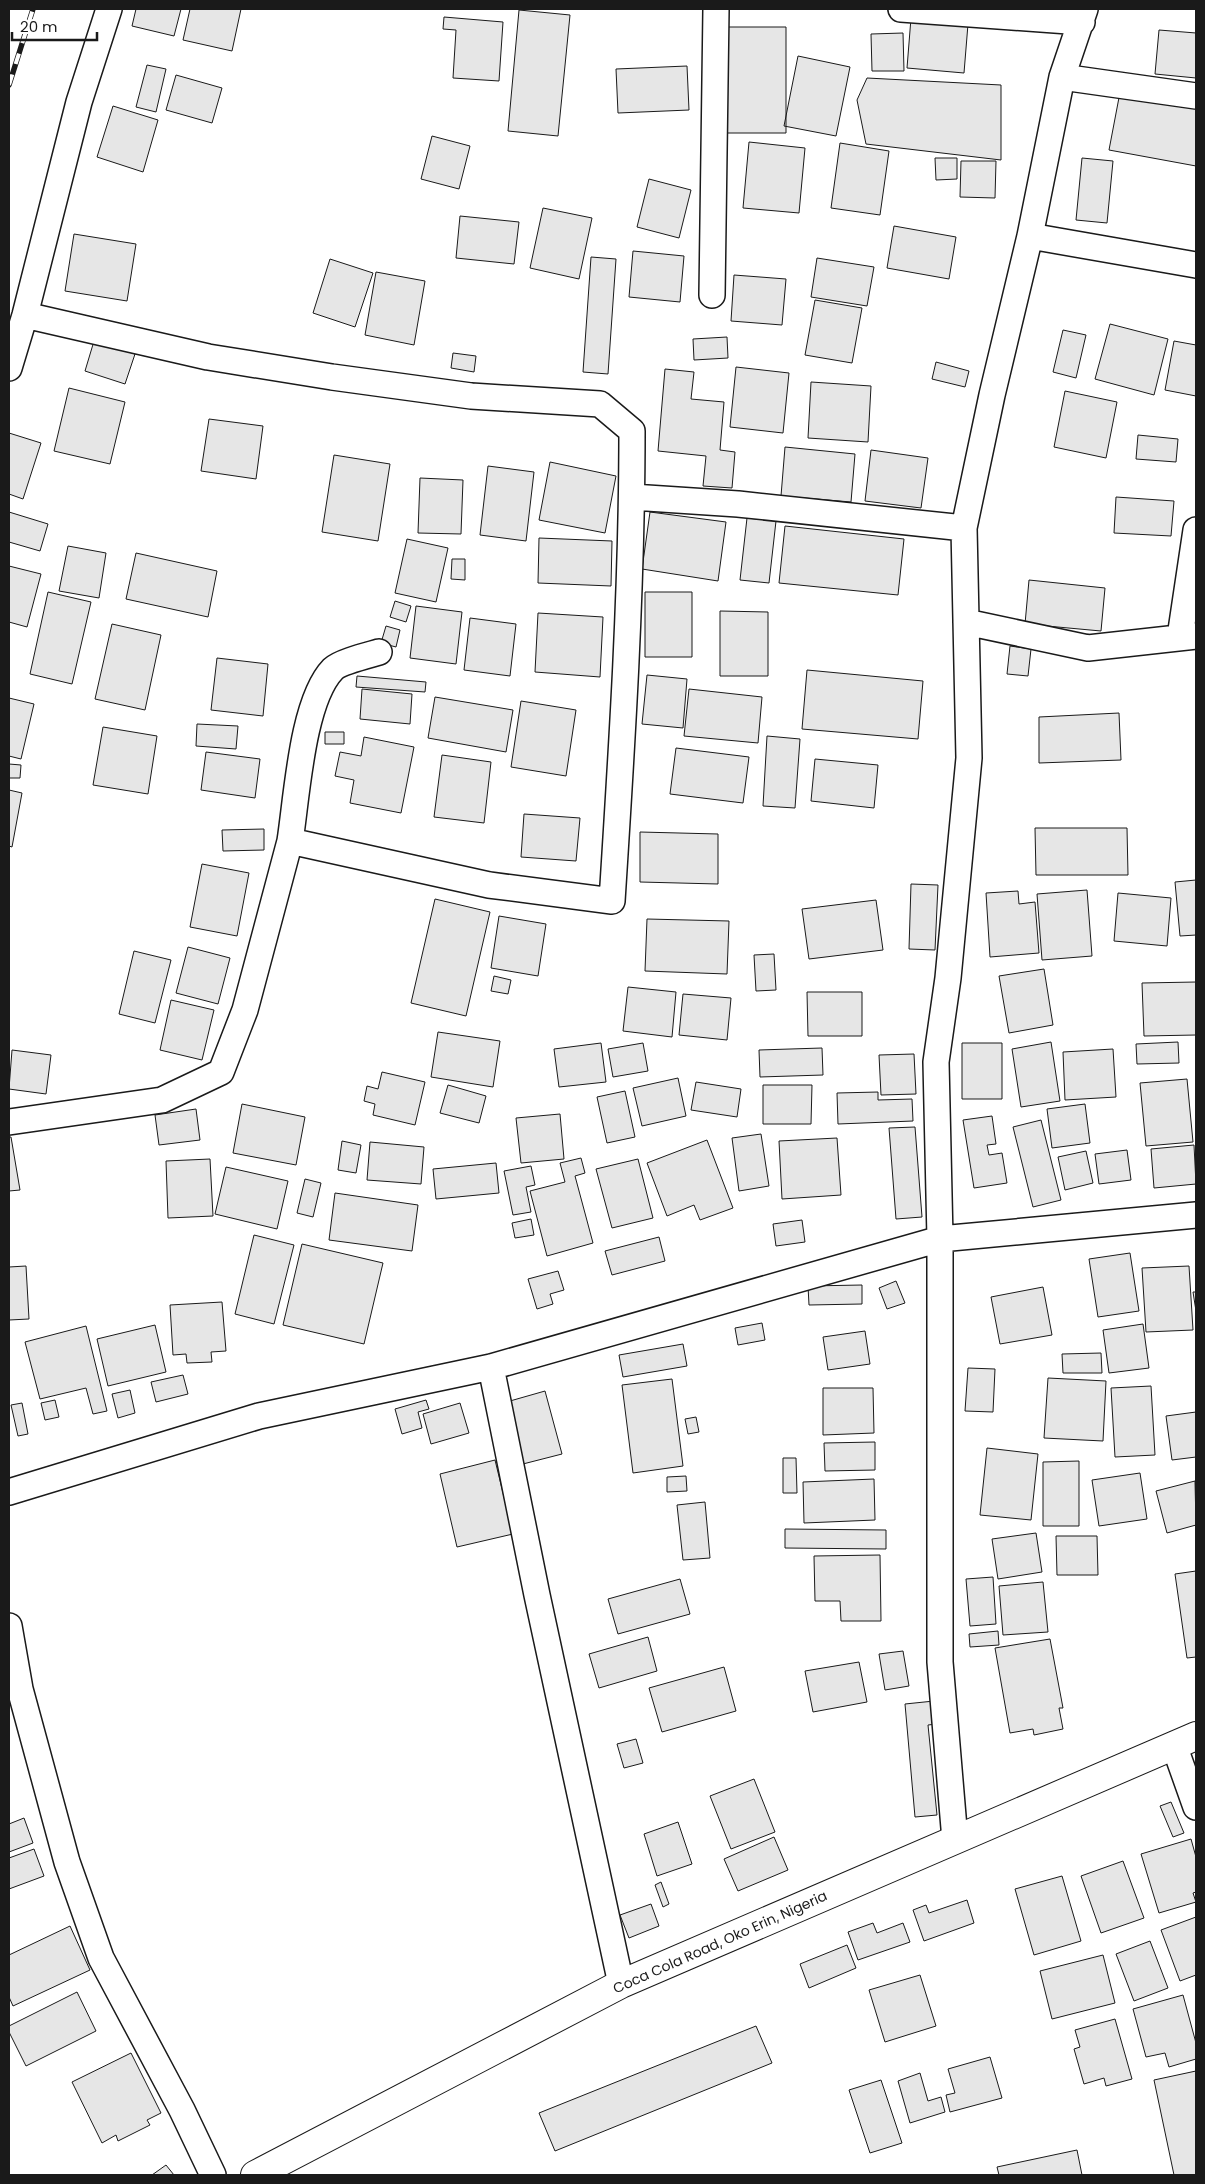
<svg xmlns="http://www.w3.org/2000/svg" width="1205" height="2184" font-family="Poppins,sans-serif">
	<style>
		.building { fill: #e6e6e6; stroke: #1a1a1a }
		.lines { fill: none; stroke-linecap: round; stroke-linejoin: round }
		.street-casing { stroke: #1a1a1a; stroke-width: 28 }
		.secondary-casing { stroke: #1a1a1a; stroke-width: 30 }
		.street { stroke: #fff; stroke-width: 25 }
		.secondary { stroke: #fff; stroke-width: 28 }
		.rail-casing { stroke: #1a1a1a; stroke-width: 5.5 }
		.rail { stroke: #fff; stroke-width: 4; stroke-dasharray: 11; stroke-linecap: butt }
		.labels { text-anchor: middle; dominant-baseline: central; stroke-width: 4; stroke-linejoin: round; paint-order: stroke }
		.street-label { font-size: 14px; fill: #1a1a1a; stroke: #fff }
	</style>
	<rect width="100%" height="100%" fill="#fff"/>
	<path class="building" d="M 136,9 L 181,9 L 174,36 L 132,26 Z
		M 190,9 L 241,9 L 232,51 L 183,40 Z
		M 519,10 L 570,15 L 558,136 L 508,131 Z
		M 444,17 L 503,22 L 499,81 L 453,78 L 456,30 L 443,29 Z
		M 911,18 L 968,24 L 964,73 L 907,68 Z
		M 727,27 L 786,27 L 786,133 L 726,133 Z
		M 1159,30 L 1196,33 L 1196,78 L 1155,74 Z
		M 903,33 L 904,71 L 872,71 L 871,34 Z
		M 798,56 L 850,67 L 836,136 L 784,126 Z
		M 147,65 L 166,69 L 156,112 L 136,107 Z
		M 687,66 L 689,110 L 618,113 L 616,69 Z
		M 176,75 L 222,88 L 212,123 L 166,110 Z
		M 867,78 L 1001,85 L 1001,160 L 866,144 L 857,100 Z
		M 1121,87 L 1196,102 L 1196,166 L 1109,150 Z
		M 113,106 L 158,120 L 143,172 L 97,157 Z
		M 432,136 L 470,146 L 459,189 L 421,179 Z
		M 749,142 L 805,148 L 799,213 L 743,208 Z
		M 840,143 L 889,151 L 880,215 L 831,208 Z
		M 935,158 L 957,158 L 957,179 L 936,180 Z
		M 1082,158 L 1113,161 L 1107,223 L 1076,220 Z
		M 961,161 L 996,161 L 995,198 L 960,197 Z
		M 649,179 L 691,190 L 679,238 L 637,227 Z
		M 543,208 L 592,218 L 579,279 L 530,268 Z
		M 460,216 L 519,222 L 514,264 L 456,258 Z
		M 894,226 L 956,237 L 949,279 L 887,268 Z
		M 74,234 L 136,244 L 127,301 L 65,291 Z
		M 633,251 L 684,256 L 680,302 L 629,297 Z
		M 591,257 L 616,259 L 608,374 L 583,372 Z
		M 817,258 L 874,267 L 867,306 L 811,297 Z
		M 330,259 L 373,273 L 355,327 L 313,313 Z
		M 376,272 L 425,281 L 414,345 L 365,335 Z
		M 734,275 L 786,279 L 782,325 L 731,321 Z
		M 815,300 L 862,308 L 852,363 L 805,355 Z
		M 1110,324 L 1168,339 L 1154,395 L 1095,379 Z
		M 1063,330 L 1086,335 L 1076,378 L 1053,372 Z
		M 727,337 L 728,358 L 694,360 L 693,339 Z
		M 94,341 L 135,354 L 125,384 L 85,371 Z
		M 1174,341 L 1196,345 L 1196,396 L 1165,390 Z
		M 453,353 L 476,356 L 474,372 L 451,368 Z
		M 936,362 L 969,371 L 965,387 L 932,379 Z
		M 736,367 L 789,373 L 783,433 L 730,427 Z
		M 665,369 L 694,372 L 691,399 L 724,402 L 720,450 L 735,452 L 732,488 L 703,486 L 706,456 L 658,451 Z
		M 811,382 L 871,386 L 868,442 L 808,438 Z
		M 69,388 L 125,402 L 110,464 L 54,451 Z
		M 1065,391 L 1117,402 L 1106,458 L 1054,447 Z
		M 209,419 L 263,426 L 256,479 L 201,471 Z
		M 9,433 L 41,443 L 23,499 L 9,494 Z
		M 1138,435 L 1178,439 L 1176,462 L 1136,459 Z
		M 785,447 L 855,454 L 851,502 L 781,496 Z
		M 871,450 L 928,458 L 921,508 L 865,501 Z
		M 334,455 L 390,464 L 378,541 L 322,532 Z
		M 550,462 L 616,476 L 605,533 L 539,520 Z
		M 488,466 L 534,472 L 526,541 L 480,535 Z
		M 420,478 L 463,480 L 461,534 L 418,533 Z
		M 1116,497 L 1174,501 L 1171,536 L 1114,533 Z
		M 9,512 L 48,524 L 40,551 L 9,542 Z
		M 650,512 L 726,522 L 718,581 L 642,569 Z
		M 747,518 L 776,521 L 769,583 L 740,580 Z
		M 785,526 L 904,539 L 898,595 L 779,583 Z
		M 539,538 L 612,541 L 611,586 L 538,583 Z
		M 407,539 L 448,548 L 436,602 L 395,593 Z
		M 68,546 L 106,553 L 99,598 L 59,591 Z
		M 136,553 L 217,571 L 208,617 L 126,599 Z
		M 452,559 L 465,559 L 465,580 L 451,579 Z
		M 9,566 L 41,574 L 27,627 L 9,622 Z
		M 1029,580 L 1105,588 L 1101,631 L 1025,624 Z
		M 48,592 L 91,602 L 72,684 L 30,674 Z
		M 645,592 L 692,592 L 692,657 L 645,657 Z
		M 395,601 L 411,606 L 406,622 L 390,617 Z
		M 416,606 L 462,612 L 456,664 L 410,658 Z
		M 720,611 L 768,612 L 768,676 L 720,676 Z
		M 538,613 L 603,617 L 600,677 L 535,672 Z
		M 470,618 L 516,624 L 510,676 L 464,670 Z
		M 112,624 L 161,635 L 145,710 L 95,699 Z
		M 386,626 L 400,630 L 396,647 L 381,643 Z
		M 1010,646 L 1031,649 L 1028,676 L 1007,674 Z
		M 217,658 L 268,664 L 263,716 L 211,710 Z
		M 807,670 L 923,681 L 918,739 L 802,729 Z
		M 647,675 L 687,679 L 683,728 L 642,724 Z
		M 357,676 L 426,682 L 425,692 L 356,687 Z
		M 362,689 L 412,694 L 410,724 L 360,719 Z
		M 689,689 L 762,697 L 758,743 L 684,736 Z
		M 435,697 L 513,710 L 506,752 L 428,738 Z
		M 9,698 L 34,704 L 21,759 L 9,756 Z
		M 521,701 L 576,710 L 566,776 L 511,767 Z
		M 1119,713 L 1121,760 L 1039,763 L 1039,717 Z
		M 197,724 L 238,726 L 236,749 L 196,746 Z
		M 103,727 L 157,736 L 148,794 L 93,785 Z
		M 325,732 L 344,732 L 344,744 L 325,744 Z
		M 767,736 L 800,739 L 795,808 L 763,806 Z
		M 364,737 L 414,747 L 401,813 L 350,803 L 354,780 L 335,776 L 340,752 L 361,756 Z
		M 676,748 L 749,757 L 743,803 L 670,794 Z
		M 206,752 L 260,759 L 255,798 L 201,790 Z
		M 442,755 L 491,762 L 484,823 L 434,817 Z
		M 815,759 L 878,765 L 874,808 L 811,801 Z
		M 9,764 L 21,765 L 20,778 L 9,778 Z
		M 9,790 L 22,793 L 12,847 L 9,846 Z
		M 524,814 L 580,818 L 576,861 L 521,857 Z
		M 1035,828 L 1127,828 L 1128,875 L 1036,875 Z
		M 264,829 L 264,850 L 223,851 L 222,830 Z
		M 640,832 L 718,834 L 718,884 L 640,882 Z
		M 202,864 L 249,873 L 237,936 L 190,927 Z
		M 1196,880 L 1196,935 L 1180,936 L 1175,882 Z
		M 911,884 L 938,885 L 935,950 L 909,949 Z
		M 1087,890 L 1092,956 L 1042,960 L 1037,894 Z
		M 1018,891 L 1019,904 L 1035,902 L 1039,953 L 990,957 L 986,893 Z
		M 1118,893 L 1171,898 L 1167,946 L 1114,941 Z
		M 435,899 L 490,912 L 466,1016 L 411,1003 Z
		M 876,900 L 883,950 L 809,959 L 802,909 Z
		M 499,916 L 546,924 L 538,976 L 491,968 Z
		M 647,919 L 729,921 L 727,974 L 645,971 Z
		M 188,947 L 230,958 L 218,1004 L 176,993 Z
		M 134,951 L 171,960 L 155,1023 L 119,1014 Z
		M 774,954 L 776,990 L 756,991 L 754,955 Z
		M 1044,969 L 1053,1025 L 1009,1033 L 999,976 Z
		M 494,976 L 511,980 L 508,994 L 491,991 Z
		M 1196,982 L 1196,1035 L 1144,1036 L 1142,983 Z
		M 628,987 L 676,992 L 672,1037 L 623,1031 Z
		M 807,992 L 862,992 L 862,1036 L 808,1036 Z
		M 683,994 L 731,998 L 727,1040 L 679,1035 Z
		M 171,1000 L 214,1010 L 202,1060 L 160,1050 Z
		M 438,1032 L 500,1041 L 493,1087 L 431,1077 Z
		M 1051,1042 L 1060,1101 L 1021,1107 L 1012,1049 Z
		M 1178,1042 L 1179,1063 L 1137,1064 L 1136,1044 Z
		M 601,1043 L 606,1082 L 559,1087 L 554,1049 Z
		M 643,1043 L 648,1071 L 613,1077 L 608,1049 Z
		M 962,1043 L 1002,1043 L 1002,1099 L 962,1099 Z
		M 822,1048 L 823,1075 L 760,1077 L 759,1050 Z
		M 1113,1049 L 1116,1097 L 1065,1100 L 1063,1052 Z
		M 12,1050 L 51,1055 L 46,1094 L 9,1089 Z
		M 914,1054 L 916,1094 L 881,1095 L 879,1055 Z
		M 382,1072 L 425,1082 L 415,1125 L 373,1115 L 375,1104 L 364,1101 L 367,1086 L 378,1089 Z
		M 678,1078 L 686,1116 L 642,1126 L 633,1088 Z
		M 1187,1079 L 1193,1142 L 1146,1146 L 1140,1083 Z
		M 696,1082 L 741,1089 L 737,1117 L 691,1110 Z
		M 448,1085 L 486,1096 L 479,1123 L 440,1113 Z
		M 763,1085 L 812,1085 L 811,1124 L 763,1124 Z
		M 625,1091 L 635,1137 L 607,1143 L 597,1097 Z
		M 878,1092 L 878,1100 L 912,1099 L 913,1121 L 838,1124 L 837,1093 Z
		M 242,1104 L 305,1117 L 296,1165 L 233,1153 Z
		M 1085,1104 L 1090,1143 L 1052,1148 L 1047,1109 Z
		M 196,1109 L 200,1140 L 159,1145 L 155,1115 Z
		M 560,1114 L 564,1159 L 521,1163 L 516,1118 Z
		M 992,1116 L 996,1144 L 987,1145 L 989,1155 L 1002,1153 L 1007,1183 L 974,1188 L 963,1120 Z
		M 1041,1120 L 1061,1200 L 1033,1207 L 1013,1127 Z
		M 915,1127 L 922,1217 L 896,1219 L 889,1128 Z
		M 761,1134 L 769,1186 L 739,1191 L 732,1138 Z
		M 9,1137 L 11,1137 L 20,1190 L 9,1191 Z
		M 837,1138 L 841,1195 L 782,1199 L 779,1141 Z
		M 707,1140 L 733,1208 L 700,1220 L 694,1205 L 667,1216 L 647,1163 Z
		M 342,1141 L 361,1145 L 356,1173 L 338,1170 Z
		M 370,1142 L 424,1147 L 421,1184 L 367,1180 Z
		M 1194,1145 L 1196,1184 L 1154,1188 L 1151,1149 Z
		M 1127,1150 L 1131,1180 L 1099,1184 L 1095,1154 Z
		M 1086,1151 L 1093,1183 L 1065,1190 L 1058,1157 Z
		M 581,1158 L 585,1173 L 575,1176 L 593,1243 L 547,1256 L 530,1191 L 565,1182 L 560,1163 Z
		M 210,1159 L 213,1216 L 168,1218 L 166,1161 Z
		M 638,1159 L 653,1218 L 612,1228 L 596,1169 Z
		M 496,1163 L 499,1193 L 436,1199 L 433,1169 Z
		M 531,1166 L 535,1185 L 526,1187 L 531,1212 L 513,1215 L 504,1171 Z
		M 226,1167 L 288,1181 L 277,1229 L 215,1214 Z
		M 305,1179 L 321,1183 L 313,1217 L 297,1213 Z
		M 335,1193 L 418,1205 L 412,1251 L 329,1240 Z
		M 531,1219 L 534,1235 L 515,1238 L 512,1223 Z
		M 802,1220 L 805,1242 L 776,1246 L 773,1224 Z
		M 254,1235 L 294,1245 L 274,1324 L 235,1314 Z
		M 659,1237 L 665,1261 L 612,1275 L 605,1251 Z
		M 302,1244 L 383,1263 L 364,1344 L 283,1325 Z
		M 1130,1253 L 1139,1311 L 1098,1317 L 1089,1259 Z
		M 26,1266 L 29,1319 L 9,1320 L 9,1267 Z
		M 1189,1266 L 1193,1330 L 1146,1332 L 1142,1268 Z
		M 558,1271 L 564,1290 L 550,1294 L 553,1304 L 537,1309 L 528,1279 Z
		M 896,1281 L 905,1303 L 887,1309 L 879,1288 Z
		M 862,1285 L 862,1304 L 809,1305 L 808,1286 Z
		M 1043,1287 L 1052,1335 L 1000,1344 L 991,1297 Z
		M 1193,1292 L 1196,1292 L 1196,1311 Z
		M 222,1302 L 226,1351 L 211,1352 L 212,1362 L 187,1363 L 186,1354 L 173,1355 L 170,1305 Z
		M 762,1323 L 765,1340 L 738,1345 L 735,1328 Z
		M 1143,1324 L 1149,1368 L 1109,1373 L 1103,1330 Z
		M 155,1325 L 166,1372 L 108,1386 L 97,1339 Z
		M 86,1326 L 107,1411 L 93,1414 L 86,1388 L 40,1399 L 25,1342 Z
		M 865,1331 L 870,1364 L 828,1370 L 823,1337 Z
		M 683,1344 L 687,1366 L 623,1377 L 619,1355 Z
		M 1101,1353 L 1102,1373 L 1063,1373 L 1062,1354 Z
		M 968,1368 L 995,1369 L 993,1412 L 965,1411 Z
		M 183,1375 L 188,1394 L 156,1402 L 151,1382 Z
		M 1048,1378 L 1106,1381 L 1103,1441 L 1044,1438 Z
		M 672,1379 L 683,1466 L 633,1473 L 622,1385 Z
		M 1151,1386 L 1155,1455 L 1115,1457 L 1111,1388 Z
		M 823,1388 L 873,1388 L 874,1433 L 823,1435 Z
		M 130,1390 L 135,1413 L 118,1418 L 112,1394 Z
		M 545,1391 L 562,1454 L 519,1465 L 503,1403 Z
		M 55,1400 L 59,1417 L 45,1420 L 41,1403 Z
		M 426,1400 L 429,1409 L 418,1412 L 422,1428 L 402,1434 L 395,1409 Z
		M 22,1403 L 28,1434 L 18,1436 L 11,1405 Z
		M 460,1403 L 469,1433 L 431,1444 L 423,1414 Z
		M 1196,1412 L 1196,1457 L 1172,1460 L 1166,1416 Z
		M 696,1417 L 699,1432 L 688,1434 L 685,1419 Z
		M 875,1442 L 875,1470 L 825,1471 L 824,1443 Z
		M 987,1448 L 1038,1454 L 1031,1520 L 980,1515 Z
		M 783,1458 L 796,1458 L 797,1493 L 783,1493 Z
		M 495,1460 L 513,1534 L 457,1547 L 440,1474 Z
		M 1079,1461 L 1079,1526 L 1043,1526 L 1043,1462 Z
		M 1140,1473 L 1147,1519 L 1099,1526 L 1092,1480 Z
		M 686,1476 L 687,1491 L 667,1492 L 667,1477 Z
		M 874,1479 L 875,1520 L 804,1523 L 803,1482 Z
		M 1195,1481 L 1196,1525 L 1167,1533 L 1156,1491 Z
		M 705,1502 L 710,1558 L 683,1560 L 677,1505 Z
		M 785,1529 L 886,1530 L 886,1549 L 785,1548 Z
		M 1036,1533 L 1042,1572 L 998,1579 L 992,1539 Z
		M 1056,1536 L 1097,1536 L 1098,1575 L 1057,1575 Z
		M 880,1555 L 881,1621 L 841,1621 L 840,1601 L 815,1601 L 814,1556 Z
		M 1196,1571 L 1196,1657 L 1187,1658 L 1175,1574 Z
		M 993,1577 L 996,1624 L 970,1626 L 966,1579 Z
		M 680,1579 L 690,1614 L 618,1634 L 608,1599 Z
		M 1043,1582 L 1048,1632 L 1003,1635 L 999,1586 Z
		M 998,1631 L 999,1645 L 970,1647 L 969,1634 Z
		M 648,1637 L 657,1671 L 599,1688 L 589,1654 Z
		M 1050,1639 L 1063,1708 L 1059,1708 L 1063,1729 L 1034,1735 L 1033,1729 L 1010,1733 L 995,1648 Z
		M 903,1651 L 909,1686 L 885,1690 L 879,1654 Z
		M 859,1662 L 867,1702 L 813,1712 L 805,1671 Z
		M 724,1667 L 736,1711 L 662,1732 L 649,1688 Z
		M 934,1701 L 937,1724 L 928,1725 L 937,1815 L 915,1817 L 905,1704 Z
		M 636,1739 L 643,1763 L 624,1768 L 617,1744 Z
		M 754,1779 L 775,1832 L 731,1849 L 710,1796 Z
		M 1171,1802 L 1184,1833 L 1173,1837 L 1160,1806 Z
		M 24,1818 L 33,1843 L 9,1852 L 9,1824 Z
		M 678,1822 L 692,1864 L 657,1876 L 644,1834 Z
		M 774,1837 L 788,1870 L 738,1891 L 724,1859 Z
		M 1191,1839 L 1196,1857 L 1196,1892 L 1193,1893 L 1196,1902 L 1159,1913 L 1141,1854 Z
		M 34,1849 L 44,1876 L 9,1889 L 9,1858 Z
		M 1123,1861 L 1144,1918 L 1101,1933 L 1081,1876 Z
		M 1062,1876 L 1081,1941 L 1034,1955 L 1015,1889 Z
		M 661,1882 L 669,1904 L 663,1907 L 655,1885 Z
		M 967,1900 L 974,1923 L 924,1941 L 913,1910 L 926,1905 L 929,1913 Z
		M 651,1904 L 659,1926 L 629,1938 L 620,1915 Z
		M 1196,1917 L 1196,1975 L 1180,1981 L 1161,1930 Z
		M 873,1923 L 877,1933 L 903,1923 L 910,1942 L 858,1960 L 848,1932 Z
		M 70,1926 L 90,1970 L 13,2006 L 9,1997 L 9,1955 Z
		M 1150,1941 L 1168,1988 L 1134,2001 L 1116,1954 Z
		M 847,1945 L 856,1968 L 809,1988 L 800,1964 Z
		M 1103,1955 L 1115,2003 L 1052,2019 L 1040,1971 Z
		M 920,1975 L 936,2026 L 885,2042 L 869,1990 Z
		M 77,1992 L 96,2031 L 26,2066 L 9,2032 L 9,2026 Z
		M 1183,1995 L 1196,2043 L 1196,2059 L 1169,2067 L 1165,2053 L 1146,2057 L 1133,2009 Z
		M 1115,2019 L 1132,2079 L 1106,2086 L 1104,2078 L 1084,2084 L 1074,2049 L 1080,2047 L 1075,2030 Z
		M 756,2026 L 772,2063 L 555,2151 L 539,2113 Z
		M 131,2053 L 161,2113 L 147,2120 L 150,2125 L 118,2141 L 116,2135 L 102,2143 L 72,2082 Z
		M 990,2057 L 1002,2098 L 950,2112 L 946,2095 L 955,2093 L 948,2069 Z
		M 1196,2071 L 1196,2175 L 1174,2175 L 1154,2080 Z
		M 920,2073 L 928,2101 L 941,2097 L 945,2112 L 910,2123 L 898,2081 Z
		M 881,2080 L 902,2143 L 870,2153 L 849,2090 Z
		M 1077,2150 L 1082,2175 L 999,2175 L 997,2167 Z
		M 166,2165 L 174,2175 L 152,2175 Z"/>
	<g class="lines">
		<defs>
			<path id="street" d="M 901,9 L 1082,22
				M 1062,77 L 1196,96
				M 1030,236 L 1196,265
				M 712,295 L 716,9
				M 9,368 L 25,315 L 79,102 L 109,9
				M 632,497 L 738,504 L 964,528
				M 966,622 L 1088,648 L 1196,636
				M 1180,637 L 1196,530
				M 290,841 C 297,796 302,701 333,669 C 340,662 369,655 379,652
				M 9,1122 L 162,1100 L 221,1072 L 245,1010 L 290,841 L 489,885 L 612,901 C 622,745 632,588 632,431 L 600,404 L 471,396 L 332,377 L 208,357 L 25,315
				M 491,1367 L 537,1595 L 621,1984
				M 9,1492 L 259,1416 L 491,1367 L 940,1239 L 1196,1215
				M 9,1626 L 20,1689 L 67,1862 L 101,1958 L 182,2110 L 213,2175
				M 1174,1745 L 1196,1807
				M 955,1840 L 940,1662 L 940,1239 L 936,1062 L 948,978 L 969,758 L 964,528 L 992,395 L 1030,236 L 1062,77 L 1085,9"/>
			<path id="secondary" d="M 255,2175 L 621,1984 L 1196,1736"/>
		</defs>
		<use href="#street" class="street-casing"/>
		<use href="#secondary" class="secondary-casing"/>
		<use href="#street" class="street"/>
		<use href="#secondary" class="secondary"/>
		<defs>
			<path id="rail" d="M 9,85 L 33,9"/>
		</defs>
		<use href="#rail" class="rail-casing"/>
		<use href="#rail" class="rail"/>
	</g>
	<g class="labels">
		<g class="street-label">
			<text transform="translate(720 1942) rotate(-24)">Coca Cola Road, Oko Erin, Nigeria</text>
		</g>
	</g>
	<rect width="1205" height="2184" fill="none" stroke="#1a1a1a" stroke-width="20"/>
	<path d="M12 32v8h85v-8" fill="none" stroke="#1a1a1a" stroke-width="2.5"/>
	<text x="20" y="32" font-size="15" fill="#1a1a1a" stroke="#ffffff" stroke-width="4" paint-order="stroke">20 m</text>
</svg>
